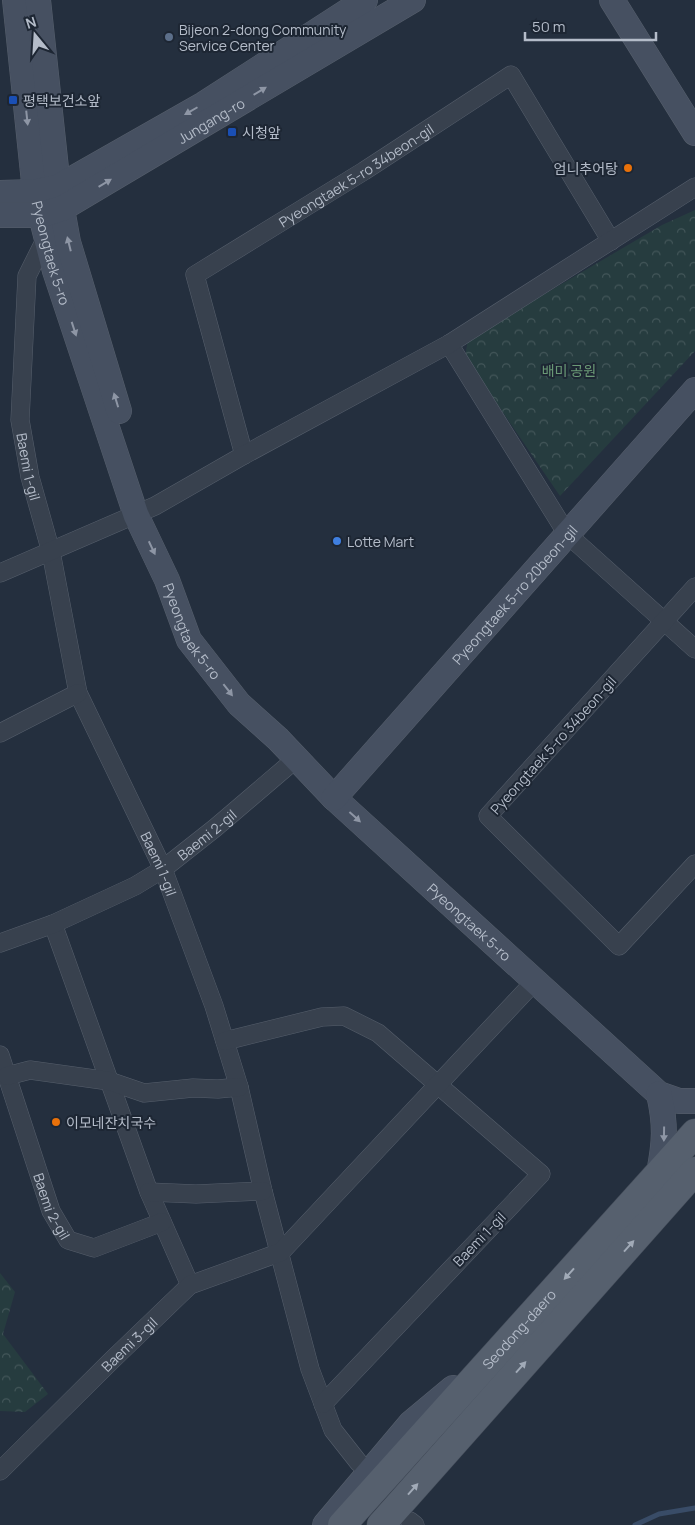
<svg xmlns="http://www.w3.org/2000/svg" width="695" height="1525" font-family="Manrope,'Noto Sans KR',sans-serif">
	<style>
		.forest { fill: url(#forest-crowns) }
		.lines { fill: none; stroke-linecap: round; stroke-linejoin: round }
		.stream { stroke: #394c67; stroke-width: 5 }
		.street-casing { stroke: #565f6c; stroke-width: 19 }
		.secondary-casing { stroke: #565f6c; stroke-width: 26 }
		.primary-casing { stroke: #414a57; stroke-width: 29 }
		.street { stroke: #38414e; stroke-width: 18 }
		.secondary { stroke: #465061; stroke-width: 25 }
		.primary { stroke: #56606e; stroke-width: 28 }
		.oneway { fill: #8e96a5 }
		.oneway2 { fill: #a1aab7 }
		.service-dot { fill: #5c6f8a; stroke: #1d2633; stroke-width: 2 }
		.transit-dot { fill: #1a4fb4; stroke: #1d2633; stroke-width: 2 }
		.food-dot { fill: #e8710a; stroke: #1d2633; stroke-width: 2 }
		.shop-dot { fill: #3f7fe0; stroke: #1d2633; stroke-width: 2 }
		.labels { text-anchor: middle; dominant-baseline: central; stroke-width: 4; stroke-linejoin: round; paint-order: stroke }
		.poi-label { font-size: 14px; fill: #b4bcc9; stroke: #1d2633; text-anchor: start }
		.street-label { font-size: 14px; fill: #b4bcc9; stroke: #1d2633 }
		.park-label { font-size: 14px; fill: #6b9a76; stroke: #1d2633 }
	</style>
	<defs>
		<pattern id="forest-crowns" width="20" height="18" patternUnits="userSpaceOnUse" patternTransform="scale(1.25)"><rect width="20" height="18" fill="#263c3f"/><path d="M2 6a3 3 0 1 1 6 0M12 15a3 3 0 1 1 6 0" fill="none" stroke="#435659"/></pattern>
	</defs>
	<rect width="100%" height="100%" fill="#242f3e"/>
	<path class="forest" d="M 695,210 L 695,351 L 560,496 L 465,357 L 468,339 L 662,225 Z
		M 0,1273 L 15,1292 L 3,1334 L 48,1394 L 25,1412 L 0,1411 Z"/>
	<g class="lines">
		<path class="stream" d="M 635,1525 L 659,1514 L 695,1508"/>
		<defs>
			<g id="street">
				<path id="s1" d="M 46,238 L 27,276 L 20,420 L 30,477 L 51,552 L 78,693 L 163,869 L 214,1006 L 239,1087 L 263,1191 L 310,1369 L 333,1430 L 359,1463"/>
				<path d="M 449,344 L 567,534 L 695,649"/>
				<path id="s2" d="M 244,455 L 195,275 L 364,171 L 511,75 L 611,241"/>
				<path d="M 0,573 L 155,506 L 244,455 L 449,344 L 695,187"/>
				<path d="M 695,587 L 488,816 L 619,946 L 695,864"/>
				<path d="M 0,733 L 78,693"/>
				<path d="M 53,924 L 149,1192 L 190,1285"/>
				<path id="s3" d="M 0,943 L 53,924 L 135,886 L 163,869 L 215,828 L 297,758"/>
				<path d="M 225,1041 L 322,1017 L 344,1016 L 378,1033 L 541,1174 L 323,1404"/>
				<path id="s4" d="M 0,1055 L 51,1211 L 68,1240 L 94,1248 L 162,1222"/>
				<path d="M 7,1076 L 30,1070 L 109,1081 L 144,1093 L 193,1088 L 218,1089 L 239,1087"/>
				<path d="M 149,1192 L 196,1194 L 263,1191"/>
				<path id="s5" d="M 0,1471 L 111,1361 L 190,1285 L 281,1252 L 535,981"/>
				<path d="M 410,1521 L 415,1525"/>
			</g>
			<g id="secondary">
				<path id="s6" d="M 15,0 L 35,192 L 55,271 L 136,515 L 167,580 L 189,640 L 239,704 L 278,739 L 334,798 L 659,1094 L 679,1101 L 695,1101"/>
				<path d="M 38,0 L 58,187 L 68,242 L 119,411"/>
				<path d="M 612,0 L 695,133"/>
				<path d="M 0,193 L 35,192 L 58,187 L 204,104 L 365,0"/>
				<path id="s7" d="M 0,215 L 41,215 L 63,208 L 413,0"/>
				<path id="s8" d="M 334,798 L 695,390"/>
				<path d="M 659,1094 C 666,1125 665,1142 659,1173"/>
				<path d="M 325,1525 L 411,1423 L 453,1388"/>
			</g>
			<g id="primary">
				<path id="s9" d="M 342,1525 L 695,1133"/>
				<path d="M 381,1525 L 695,1171"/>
			</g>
		</defs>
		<use href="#street" class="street-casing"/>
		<use href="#secondary" class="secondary-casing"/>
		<use href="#primary" class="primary-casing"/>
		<use href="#street" class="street"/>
		<use href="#secondary" class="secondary"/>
		<use href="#primary" class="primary"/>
	</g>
	<defs><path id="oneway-solid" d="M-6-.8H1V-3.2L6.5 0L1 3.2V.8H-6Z" transform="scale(1.25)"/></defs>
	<g class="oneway">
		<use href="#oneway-solid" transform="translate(260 91) rotate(-31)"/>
		<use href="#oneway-solid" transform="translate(191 111) rotate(150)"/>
		<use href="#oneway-solid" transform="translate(27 118) rotate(84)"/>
		<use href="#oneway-solid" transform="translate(105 183) rotate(-31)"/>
		<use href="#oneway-solid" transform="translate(69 244) rotate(-104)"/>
		<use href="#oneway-solid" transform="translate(74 329) rotate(72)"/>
		<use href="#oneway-solid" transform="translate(116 400) rotate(-107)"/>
		<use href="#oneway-solid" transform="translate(152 548) rotate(65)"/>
		<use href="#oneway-solid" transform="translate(228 690) rotate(52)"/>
		<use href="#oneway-solid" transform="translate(355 817) rotate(42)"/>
		<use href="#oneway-solid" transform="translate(664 1134) rotate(91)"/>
	</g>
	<g class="oneway2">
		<use href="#oneway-solid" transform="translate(629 1246) rotate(-48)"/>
		<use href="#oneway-solid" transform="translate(569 1274) rotate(132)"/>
		<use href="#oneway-solid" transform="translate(521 1367) rotate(-48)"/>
		<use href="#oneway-solid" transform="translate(413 1489) rotate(-48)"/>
	</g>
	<circle class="service-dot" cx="169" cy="37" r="5"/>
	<g class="transit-dot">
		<rect x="8" y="95" width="10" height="10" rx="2.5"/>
		<rect x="227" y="127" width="10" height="10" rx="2.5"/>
	</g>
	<g class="food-dot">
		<circle cx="628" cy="168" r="5"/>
		<circle cx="56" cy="1122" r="5"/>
	</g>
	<circle class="shop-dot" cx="337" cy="541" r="5"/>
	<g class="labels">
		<g class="poi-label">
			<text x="179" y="29">Bijeon 2-dong Community<tspan x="179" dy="16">Service Center</tspan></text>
			<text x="23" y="100">평택보건소앞</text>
			<text x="242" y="132">시청앞</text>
			<text x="618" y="168" text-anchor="end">엄니추어탕</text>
			<text x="347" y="541">Lotte Mart</text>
			<text x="66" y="1122">이모네잔치국수</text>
		</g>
		<g class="street-label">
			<text stroke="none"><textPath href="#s7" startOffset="236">Jungang-ro</textPath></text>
			<text stroke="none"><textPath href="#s2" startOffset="376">Pyeongtaek 5-ro 34beon-gil</textPath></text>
			<text stroke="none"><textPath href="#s6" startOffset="256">Pyeongtaek 5-ro</textPath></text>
			<text stroke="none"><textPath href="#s1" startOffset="234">Baemi 1-gil</textPath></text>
			<text stroke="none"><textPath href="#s8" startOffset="272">Pyeongtaek 5-ro 20beon-gil</textPath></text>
			<text stroke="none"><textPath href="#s6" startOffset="661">Pyeongtaek 5-ro</textPath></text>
			<text transform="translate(553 745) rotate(-48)">Pyeongtaek 5-ro 34beon-gil</text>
			<text stroke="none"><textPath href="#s3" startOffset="235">Baemi 2-gil</textPath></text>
			<text stroke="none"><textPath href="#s1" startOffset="655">Baemi 1-gil</textPath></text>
			<text stroke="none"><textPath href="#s6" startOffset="1066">Pyeongtaek 5-ro</textPath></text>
			<text stroke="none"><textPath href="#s4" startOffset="160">Baemi 2-gil</textPath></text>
			<text transform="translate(479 1239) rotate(-46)">Baemi 1-gil</text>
			<text stroke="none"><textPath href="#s9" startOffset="264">Seodong-daero</textPath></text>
			<text stroke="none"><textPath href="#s5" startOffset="181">Baemi 3-gil</textPath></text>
		</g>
		<g class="park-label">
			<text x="569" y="370">배미 공원</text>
		</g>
	</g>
	<g transform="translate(35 35) rotate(342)" stroke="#1d2633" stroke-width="4" paint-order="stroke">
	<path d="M0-4L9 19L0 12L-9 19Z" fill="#b4bcc9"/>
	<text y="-8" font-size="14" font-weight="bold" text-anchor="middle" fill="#b4bcc9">N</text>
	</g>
	<path d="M525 32v8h131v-8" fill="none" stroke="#b4bcc9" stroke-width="2.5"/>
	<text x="532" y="32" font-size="15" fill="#b4bcc9" stroke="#1d2633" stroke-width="4" paint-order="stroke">50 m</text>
</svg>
